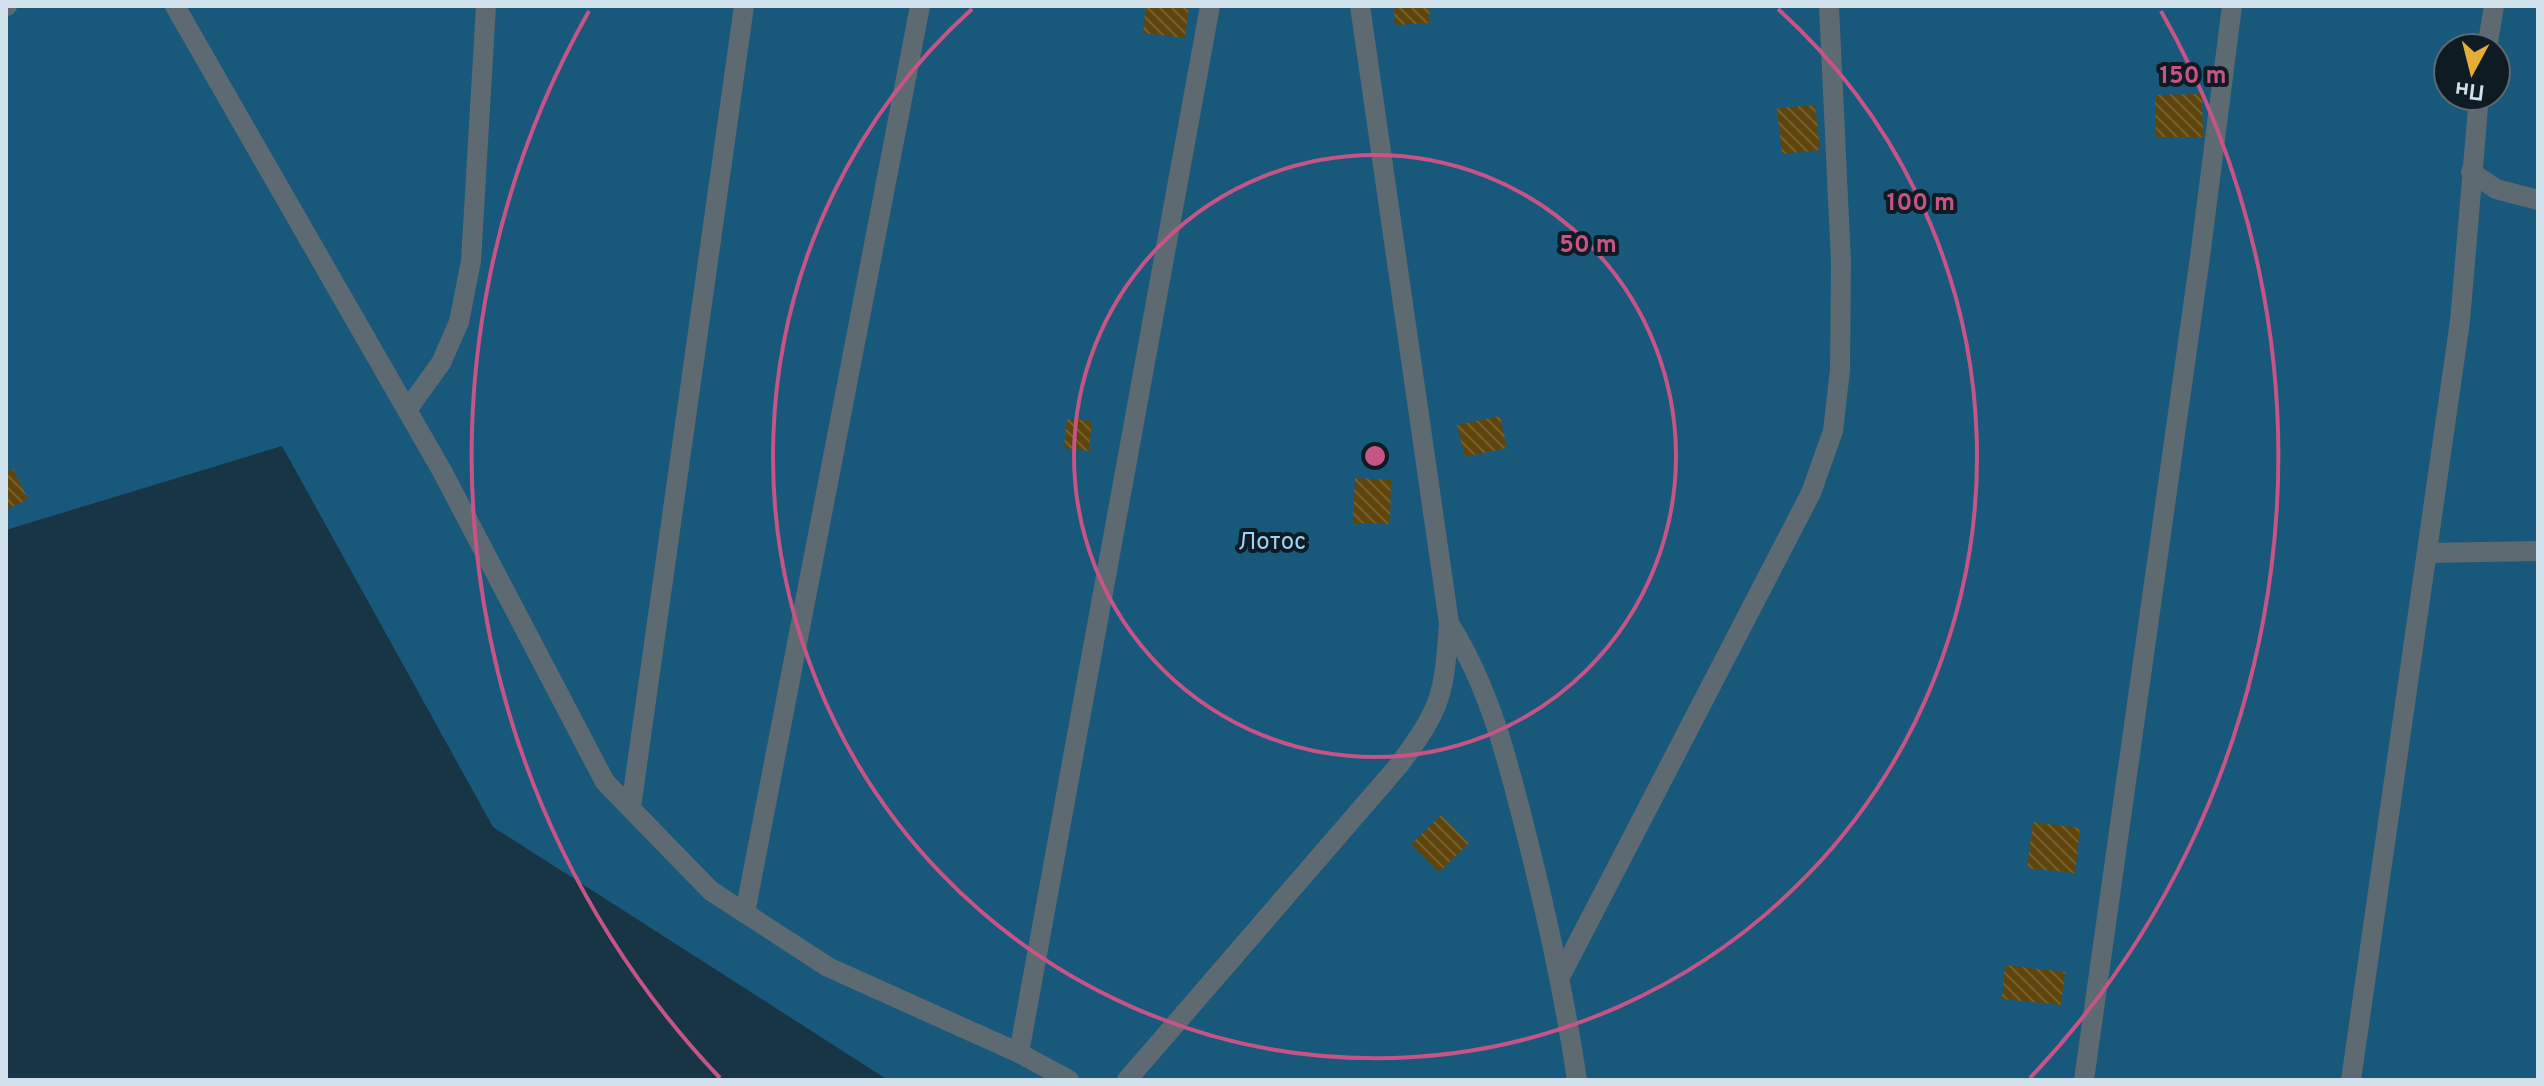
<svg xmlns="http://www.w3.org/2000/svg" width="2544" height="1086" font-family="Overpass,sans-serif">
	<style>
		.garden { fill: #18587a; fill-rule: evenodd }
		.building { fill: url(#building-back-hatch) }
		.lines { fill: none; stroke-linecap: round; stroke-linejoin: round }
		.service { stroke: #5d6a72; stroke-width: 20 }
		.ring { fill: none; stroke: #c65486; stroke-width: 4 }
		.labels { text-anchor: middle; dominant-baseline: central; stroke-width: 8; stroke-linejoin: round; paint-order: stroke }
		.park-label { font-size: 24px; fill: #9bd4f8; stroke: #0f1b23 }
		.centre { fill: #c65486; stroke: #0f1b23; stroke-width: 4 }
		.ring-label { font-size: 24px; text-anchor: middle; font-weight: bold; fill: #c65486; stroke: #0f1b23; stroke-width: 8; stroke-linejoin: round; paint-order: stroke }
	</style>
	<defs>
		<pattern id="building-back-hatch" width="6" height="6" patternUnits="userSpaceOnUse" patternTransform="scale(2)"><rect width="6" height="6" fill="#5f450b"/><path d="M-1 5l2 2M0 0l6 6M5-1l2 2" fill="none" stroke="#75602f"/></pattern>
	</defs>
	<rect width="100%" height="100%" fill="#183546"/>
	<path class="garden" d="M 6,6 L 2538,6 L 2538,1080 L 888,1080 L 493,827 L 282,446 L 6,530 ZM 2448,48 L 2496,48 L 2496,96 L 2448,96 Z"/>
	<path class="building" d="M 1146,6 L 1189,6 L 1185,38 L 1143,33 Z
		M 1394,6 L 1429,6 L 1430,23 L 1395,25 Z
		M 2202,94 L 2203,137 L 2156,137 L 2155,95 Z
		M 1815,105 L 1820,150 L 1782,154 L 1777,108 Z
		M 1500,416 L 1507,448 L 1465,457 L 1457,425 Z
		M 1067,419 L 1092,421 L 1089,451 L 1064,448 Z
		M 13,469 L 28,499 L 6,510 L 6,472 Z
		M 1355,478 L 1391,480 L 1390,524 L 1353,523 Z
		M 1441,815 L 1469,843 L 1439,872 L 1411,844 Z
		M 2033,822 L 2080,828 L 2075,873 L 2027,868 Z
		M 2005,965 L 2065,972 L 2061,1005 L 2002,999 Z"/>
	<g class="lines">
		<path class="service" d="M 6,6 L 7,6
			M 175,6 L 442,471 L 605,782 L 711,891 L 828,967 L 1019,1053 L 1069,1080
			M 2487,48 L 2494,6
			M 2471,172 L 2496,189 L 2538,200
			M 407,410 L 441,363 L 459,322 L 471,261 L 486,6
			M 2428,553 L 2538,551
			M 1449,623 C 1491,690 1509,765 1528,841 C 1548,920 1565,999 1577,1080
			M 631,807 L 744,6
			M 745,913 L 920,6
			M 1561,975 L 1811,493 L 1833,431 L 1840,370 L 1841,262 L 1829,6
			M 1019,1053 L 1210,6
			M 1127,1080 L 1399,765 C 1442,707 1444,695 1449,623 L 1360,6
			M 2084,1080 L 2200,257 L 2232,6
			M 2351,1080 L 2460,321 L 2479,96"/>
	</g>
	<g class="ring">
		<circle cx="1375" cy="456" r="301"/>
		<path d="M1778 9A602 602 0 1 1 972 9"/>
		<path d="M720 1078A903 903 0 0 1 589 11M2161 11A903 903 0 0 1 2030 1078"/>
	</g>
	<g class="labels">
		<g class="park-label">
			<text x="1272" y="543">Лотос</text>
		</g>
	</g>
	<circle cx="1375" cy="456" r="12" class="centre"/>
	<g class="ring-label">
		<text x="2193" y="83">150 m</text>
		<text x="1921" y="210">100 m</text>
		<text x="1588" y="252">50 m</text>
	</g>
	<rect width="2544" height="1086" fill="none" stroke="#d1e1ec" stroke-width="16"/>
	<g transform="translate(2472 72) rotate(187)"><circle r="38" fill="#0f1b23" stroke="#5d6a73" stroke-width="2"/>
	<path d="M0-6L14 30L0 20L-14 30Z" fill="#e5ad36"/>
	<text y="-12" font-size="22" font-weight="bold" text-anchor="middle" fill="#d1e1ec">Пн</text>
	</g>
</svg>
